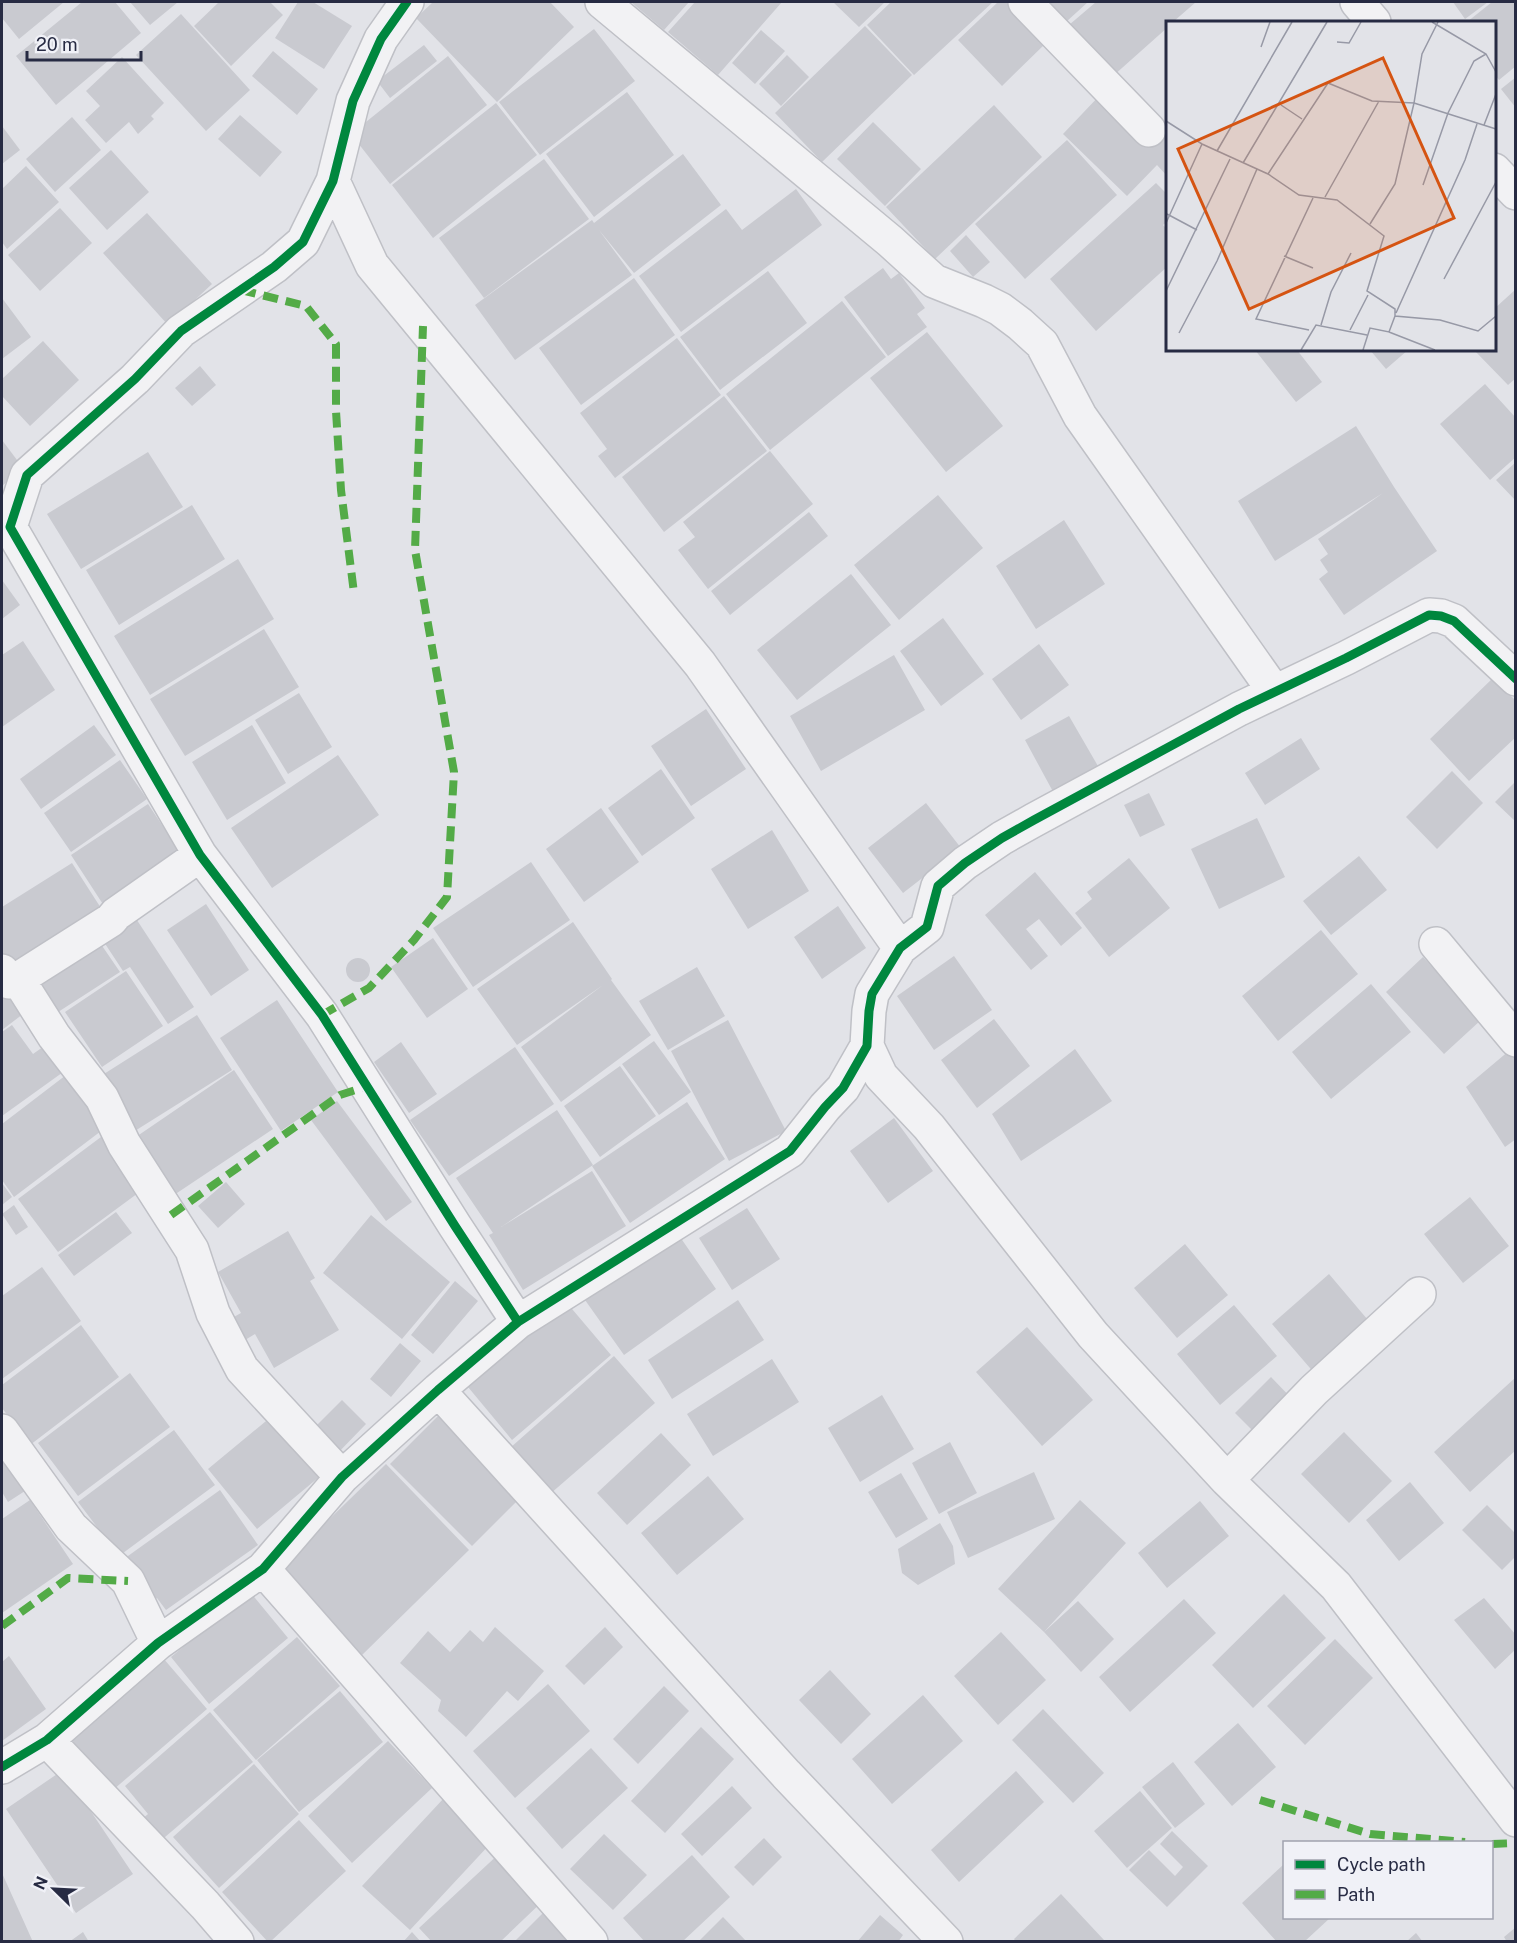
<svg xmlns="http://www.w3.org/2000/svg" width="1517" height="1943" font-family="'Public Sans',sans-serif">
	<style>
		.building { fill: #c9cad0 }
		.lines { fill: none; stroke-linecap: round; stroke-linejoin: round }
		.minor-casing { stroke: #bfc0c6; stroke-width: 36 }
		.minor { stroke: #f2f2f4; stroke-width: 33 }
		.quiet { stroke: #53ab47; stroke-width: 8; stroke-dasharray: 15 8; stroke-linecap: butt }
		.cycleway-casing { stroke: #f0f1f7; stroke-width: 13 }
		.cycleway { stroke: #00873e; stroke-width: 9 }
		.inset-road { fill: none; stroke: #9799a6; stroke-width: 1.5 }
		.view { fill: #d55412; fill-opacity: 0.15; stroke: #d55412; stroke-width: 3 }
		.inset-edge { fill: none; stroke: #272b43; stroke-width: 3 }
	</style>
	<rect width="100%" height="100%" fill="#e2e3e8"/>
	<path class="building" d="M 2,2 L 64,2 L 19,39 L 2,18 Z
		M 82,2 L 115,2 L 141,33 L 56,105 L 16,56 Z
		M 130,2 L 178,2 L 150,25 Z
		M 219,2 L 270,2 L 283,15 L 231,66 L 194,26 Z
		M 298,2 L 313,2 L 352,26 L 324,69 L 275,38 Z
		M 433,2 L 550,2 L 574,27 L 497,102 L 416,18 Z
		M 631,2 L 689,2 L 664,30 Z
		M 695,2 L 782,2 L 718,75 L 668,32 Z
		M 833,2 L 885,2 L 859,27 Z
		M 891,2 L 993,2 L 914,75 L 867,25 Z
		M 998,2 L 1006,2 L 1046,43 L 1002,86 L 958,40 Z
		M 1047,2 L 1088,2 L 1066,22 Z
		M 1096,2 L 1196,2 L 1173,22 L 1168,22 L 1168,27 L 1113,76 L 1069,25 Z
		M 1453,2 L 1488,2 L 1465,19 Z
		M 1492,2 L 1516,2 L 1516,66 L 1499,80 L 1494,74 L 1494,22 L 1467,22 Z
		M 181,14 L 250,90 L 206,131 L 136,55 Z
		M 865,26 L 912,75 L 822,162 L 775,113 Z
		M 594,29 L 635,81 L 540,155 L 499,102 Z
		M 761,30 L 785,51 L 755,84 L 732,63 Z
		M 424,45 L 437,61 L 390,98 L 377,81 Z
		M 273,51 L 318,89 L 297,115 L 252,76 Z
		M 787,55 L 809,77 L 781,106 L 759,84 Z
		M 448,56 L 487,105 L 390,184 L 351,134 Z
		M 122,57 L 164,103 L 151,116 L 154,119 L 138,134 L 129,122 L 106,143 L 85,120 L 100,106 L 86,91 Z
		M 1516,77 L 1516,108 L 1501,89 Z
		M 627,92 L 674,155 L 594,217 L 546,154 Z
		M 1101,94 L 1150,142 L 1168,126 L 1168,177 L 1157,165 L 1127,196 L 1063,134 Z
		M 496,103 L 537,155 L 433,238 L 392,185 Z
		M 994,105 L 1042,157 L 935,259 L 886,207 Z
		M 240,115 L 282,152 L 260,177 L 218,139 Z
		M 72,117 L 101,150 L 55,192 L 26,159 Z
		M 873,122 L 921,169 L 885,206 L 837,159 Z
		M 2,126 L 20,150 L 2,164 Z
		M 1067,140 L 1117,195 L 1025,279 L 975,224 Z
		M 111,150 L 149,192 L 107,230 L 69,188 Z
		M 683,154 L 721,205 L 634,273 L 599,230 L 632,275 L 515,360 L 475,305 L 592,220 L 594,223 Z
		M 544,159 L 589,219 L 484,298 L 439,238 Z
		M 26,166 L 59,202 L 7,249 L 2,242 L 2,189 Z
		M 1156,183 L 1168,195 L 1168,221 L 1163,225 L 1168,230 L 1168,266 L 1096,331 L 1050,279 Z
		M 796,189 L 822,225 L 681,332 L 639,276 L 726,209 L 742,230 Z
		M 60,208 L 92,243 L 40,291 L 8,255 Z
		M 147,213 L 212,284 L 168,325 L 103,253 Z
		M 966,235 L 990,262 L 973,277 L 950,251 Z
		M 883,268 L 891,279 L 899,273 L 925,308 L 917,314 L 927,327 L 888,356 L 844,297 Z
		M 768,271 L 807,323 L 720,390 L 680,337 Z
		M 634,278 L 675,335 L 581,405 L 539,348 Z
		M 1516,289 L 1516,378 L 1508,385 L 1474,350 L 1494,350 L 1494,309 Z
		M 2,298 L 31,337 L 2,359 Z
		M 842,301 L 886,357 L 770,450 L 726,394 Z
		M 927,332 L 1003,426 L 946,472 L 870,378 Z
		M 677,338 L 721,395 L 615,478 L 598,456 L 607,449 L 580,413 Z
		M 43,341 L 79,380 L 30,426 L 2,396 L 2,379 Z
		M 1255,350 L 1297,350 L 1322,382 L 1296,402 Z
		M 1370,350 L 1408,350 L 1386,369 Z
		M 200,366 L 216,385 L 192,406 L 175,388 Z
		M 1485,384 L 1516,418 L 1516,457 L 1490,480 L 1440,424 Z
		M 724,396 L 767,451 L 664,532 L 622,477 Z
		M 1356,426 L 1394,487 L 1437,551 L 1344,615 L 1319,579 L 1328,572 L 1320,560 L 1328,554 L 1318,539 L 1383,493 L 1275,561 L 1238,501 Z
		M 2,440 L 23,468 L 2,486 Z
		M 770,451 L 813,504 L 708,589 L 678,550 L 695,537 L 683,522 Z
		M 148,452 L 183,507 L 81,569 L 47,514 Z
		M 1516,462 L 1516,501 L 1496,480 Z
		M 938,495 L 983,548 L 899,620 L 854,565 Z
		M 192,505 L 225,559 L 119,625 L 86,570 Z
		M 809,512 L 828,536 L 730,615 L 711,591 Z
		M 1064,520 L 1105,584 L 1036,629 L 996,566 Z
		M 238,559 L 274,619 L 150,695 L 114,636 Z
		M 851,574 L 891,625 L 797,700 L 757,650 Z
		M 2,580 L 20,605 L 2,619 Z
		M 943,618 L 984,674 L 941,706 L 900,651 Z
		M 264,629 L 299,687 L 185,756 L 150,699 Z
		M 23,641 L 55,690 L 2,727 L 2,655 Z
		M 1039,644 L 1069,685 L 1021,720 L 992,679 Z
		M 894,655 L 925,710 L 821,771 L 790,716 Z
		M 1493,678 L 1516,701 L 1516,737 L 1469,781 L 1430,739 Z
		M 299,693 L 332,747 L 288,774 L 255,720 Z
		M 706,709 L 746,769 L 691,806 L 651,746 Z
		M 1069,716 L 1102,773 L 1057,799 L 1025,740 Z
		M 94,725 L 116,755 L 41,809 L 20,779 Z
		M 252,725 L 286,783 L 227,820 L 192,762 Z
		M 1301,738 L 1320,769 L 1265,805 L 1245,773 Z
		M 338,755 L 379,815 L 272,888 L 231,828 Z
		M 120,760 L 147,799 L 71,852 L 44,813 Z
		M 661,769 L 695,818 L 642,856 L 608,808 Z
		M 1452,771 L 1483,803 L 1437,849 L 1406,817 Z
		M 1516,781 L 1516,822 L 1495,802 Z
		M 1149,793 L 1165,825 L 1140,837 L 1124,805 Z
		M 926,803 L 961,848 L 903,893 L 868,848 Z
		M 148,804 L 186,861 L 108,912 L 71,855 Z
		M 601,808 L 639,862 L 584,902 L 546,849 Z
		M 1257,818 L 1285,877 L 1219,909 L 1191,849 Z
		M 772,830 L 809,891 L 748,929 L 711,869 Z
		M 1359,856 L 1387,890 L 1331,935 L 1303,901 Z
		M 1129,858 L 1170,908 L 1109,957 L 1075,913 L 1092,899 L 1087,892 Z
		M 531,862 L 570,920 L 473,987 L 433,928 Z
		M 72,863 L 108,919 L 12,980 L 2,963 L 2,907 Z
		M 1035,872 L 1082,928 L 1061,946 L 1039,919 L 1026,929 L 1048,956 L 1031,970 L 985,915 Z
		M 206,904 L 249,970 L 211,996 L 167,930 Z
		M 838,906 L 866,948 L 822,979 L 794,937 Z
		M 131,911 L 194,1007 L 168,1024 L 130,967 L 123,971 L 98,933 Z
		M 573,922 L 612,979 L 611,980 L 651,1035 L 561,1102 L 521,1047 L 603,985 L 517,1045 L 477,989 Z
		M 1321,930 L 1358,974 L 1278,1041 L 1242,996 Z
		M 94,934 L 120,972 L 55,1014 L 30,976 Z
		M 433,938 L 468,989 L 427,1018 L 391,967 Z
		M 954,956 L 992,1010 L 934,1050 L 897,996 Z
		M 1423,957 L 1481,1020 L 1444,1054 L 1386,992 Z
		M346 970a12 12 0 1 1 24 0a12 12 0 1 1-24 0Z
		M 697,967 L 725,1016 L 668,1050 L 639,1001 Z
		M 126,971 L 163,1026 L 102,1067 L 65,1012 Z
		M 1371,984 L 1411,1032 L 1331,1099 L 1292,1052 Z
		M 10,994 L 23,1014 L 2,1030 L 2,1000 Z
		M 277,1000 L 338,1092 L 281,1131 L 220,1038 Z
		M 197,1015 L 232,1070 L 130,1134 L 96,1079 Z
		M 994,1019 L 1030,1066 L 977,1108 L 941,1060 Z
		M 728,1020 L 786,1131 L 729,1161 L 671,1051 Z
		M 12,1025 L 33,1054 L 47,1044 L 66,1070 L 2,1116 L 2,1032 Z
		M 654,1041 L 691,1092 L 659,1115 L 622,1064 Z
		M 401,1042 L 437,1094 L 409,1113 L 374,1062 Z
		M 515,1047 L 554,1104 L 449,1176 L 410,1120 Z
		M 1075,1049 L 1112,1101 L 1021,1161 L 992,1114 Z
		M 1510,1050 L 1516,1058 L 1516,1139 L 1505,1147 L 1466,1087 Z
		M 620,1066 L 656,1116 L 600,1157 L 564,1106 Z
		M 234,1070 L 273,1129 L 168,1199 L 130,1141 Z
		M 70,1072 L 109,1125 L 14,1197 L 2,1180 L 2,1124 Z
		M 337,1101 L 412,1202 L 386,1221 L 311,1120 Z
		M 687,1102 L 725,1159 L 630,1223 L 592,1166 Z
		M 557,1110 L 593,1165 L 501,1227 L 592,1171 L 626,1226 L 523,1290 L 489,1235 L 493,1233 L 456,1178 Z
		M 894,1118 L 933,1171 L 888,1203 L 850,1151 Z
		M 109,1131 L 149,1185 L 58,1252 L 18,1199 Z
		M 226,1182 L 245,1204 L 218,1228 L 198,1206 Z
		M 2,1183 L 12,1197 L 2,1205 Z
		M 1470,1197 L 1509,1246 L 1463,1283 L 1424,1234 Z
		M 14,1205 L 28,1227 L 16,1235 L 2,1214 Z
		M 747,1208 L 780,1259 L 732,1290 L 699,1238 Z
		M 116,1212 L 132,1233 L 74,1276 L 58,1255 Z
		M 371,1215 L 450,1282 L 402,1339 L 323,1273 Z
		M 288,1231 L 315,1278 L 310,1281 L 339,1330 L 274,1368 L 255,1334 L 245,1340 L 232,1318 L 241,1313 L 218,1272 Z
		M 678,1234 L 716,1289 L 624,1355 L 585,1300 Z
		M 1185,1244 L 1228,1295 L 1177,1338 L 1134,1288 Z
		M 42,1267 L 81,1321 L 2,1379 L 2,1296 Z
		M 1329,1274 L 1373,1326 L 1316,1375 L 1272,1324 Z
		M 455,1281 L 478,1301 L 433,1354 L 411,1335 Z
		M 738,1300 L 764,1340 L 672,1399 L 648,1360 Z
		M 567,1303 L 611,1355 L 512,1440 L 468,1387 Z
		M 1234,1305 L 1277,1356 L 1220,1405 L 1177,1354 Z
		M 81,1325 L 119,1377 L 30,1445 L 2,1408 L 2,1385 Z
		M 1027,1327 L 1093,1400 L 1042,1446 L 976,1372 Z
		M 400,1343 L 421,1361 L 391,1397 L 370,1379 Z
		M 614,1356 L 655,1403 L 550,1494 L 510,1448 Z
		M 772,1359 L 799,1402 L 713,1456 L 687,1414 Z
		M 130,1373 L 170,1427 L 78,1496 L 38,1443 Z
		M 1271,1377 L 1297,1404 L 1262,1440 L 1235,1413 Z
		M 1516,1377 L 1516,1450 L 1470,1492 L 1434,1452 Z
		M 882,1395 L 914,1449 L 860,1482 L 828,1428 Z
		M 342,1400 L 366,1424 L 334,1457 L 310,1432 Z
		M 277,1412 L 325,1472 L 257,1529 L 208,1469 Z
		M 439,1415 L 521,1497 L 472,1546 L 390,1464 Z
		M 174,1430 L 215,1485 L 119,1556 L 78,1502 Z
		M 1344,1432 L 1392,1481 L 1349,1523 L 1301,1474 Z
		M 661,1433 L 691,1465 L 627,1525 L 597,1493 Z
		M 950,1442 L 977,1493 L 939,1514 L 912,1463 Z
		M 2,1449 L 28,1489 L 8,1502 L 2,1492 Z
		M 386,1464 L 469,1550 L 361,1656 L 277,1570 Z
		M 1034,1472 L 1055,1519 L 968,1558 L 947,1512 Z
		M 901,1473 L 928,1519 L 896,1538 L 868,1492 Z
		M 708,1476 L 744,1519 L 677,1575 L 641,1533 Z
		M 1410,1482 L 1444,1523 L 1399,1561 L 1366,1520 Z
		M 220,1490 L 258,1545 L 166,1610 L 157,1598 L 150,1603 L 121,1561 Z
		M 30,1500 L 73,1564 L 2,1613 L 2,1519 Z
		M 1080,1500 L 1126,1543 L 1044,1632 L 998,1589 Z
		M 1200,1501 L 1229,1536 L 1167,1588 L 1138,1553 Z
		M 1487,1505 L 1516,1534 L 1516,1556 L 1502,1570 L 1462,1530 Z
		M 940,1523 L 953,1546 L 955,1564 L 918,1585 L 902,1573 L 898,1549 Z
		M 250,1592 L 288,1638 L 209,1704 L 171,1657 Z
		M 1284,1594 L 1326,1638 L 1253,1708 L 1212,1665 Z
		M 1484,1598 L 1516,1635 L 1516,1649 L 1495,1669 L 1454,1620 Z
		M 1184,1599 L 1216,1633 L 1130,1712 L 1099,1677 Z
		M 1078,1601 L 1114,1639 L 1081,1672 L 1044,1632 Z
		M 495,1627 L 544,1671 L 518,1701 L 507,1691 L 466,1737 L 438,1711 L 441,1700 L 400,1663 L 428,1631 L 450,1652 L 470,1630 L 483,1642 Z
		M 605,1627 L 623,1647 L 584,1685 L 565,1666 Z
		M 1001,1632 L 1046,1680 L 998,1725 L 954,1676 Z
		M 297,1637 L 340,1686 L 256,1760 L 213,1710 Z
		M 1335,1639 L 1373,1678 L 1305,1745 L 1267,1706 Z
		M 9,1656 L 46,1709 L 2,1741 L 2,1662 Z
		M 163,1658 L 207,1709 L 113,1790 L 70,1739 Z
		M 830,1670 L 871,1714 L 841,1744 L 799,1700 Z
		M 548,1684 L 590,1731 L 515,1798 L 473,1751 Z
		M 664,1686 L 689,1711 L 638,1764 L 613,1739 Z
		M 340,1691 L 383,1742 L 299,1812 L 257,1760 Z
		M 923,1695 L 963,1741 L 892,1804 L 852,1759 Z
		M 1043,1709 L 1104,1773 L 1073,1803 L 1012,1740 Z
		M 210,1712 L 253,1762 L 158,1843 L 140,1821 L 148,1814 L 125,1786 Z
		M 1238,1723 L 1276,1767 L 1232,1806 L 1194,1762 Z
		M 701,1727 L 734,1759 L 665,1833 L 631,1801 Z
		M 388,1741 L 432,1788 L 352,1863 L 308,1816 Z
		M 591,1748 L 628,1788 L 562,1849 L 526,1808 Z
		M 1173,1762 L 1205,1804 L 1175,1828 L 1142,1787 Z
		M 254,1764 L 299,1814 L 219,1888 L 173,1837 Z
		M 63,1770 L 133,1874 L 76,1913 L 6,1809 Z
		M 1016,1771 L 1044,1802 L 959,1882 L 931,1850 Z
		M 732,1786 L 752,1808 L 702,1856 L 681,1834 Z
		M 1140,1791 L 1172,1828 L 1127,1868 L 1094,1831 Z
		M 444,1798 L 491,1843 L 410,1930 L 362,1886 Z
		M 299,1820 L 346,1871 L 270,1942 L 268,1942 L 222,1892 Z
		M 1172,1831 L 1208,1866 L 1167,1907 L 1129,1870 L 1149,1850 L 1175,1876 L 1183,1867 L 1160,1844 Z
		M 604,1834 L 647,1875 L 613,1910 L 570,1869 Z
		M 764,1838 L 782,1857 L 753,1886 L 734,1867 Z
		M 502,1851 L 546,1898 L 500,1942 L 432,1942 L 419,1928 Z
		M 692,1855 L 730,1897 L 682,1942 L 645,1942 L 623,1918 Z
		M 1283,1865 L 1284,1918 L 1330,1918 L 1304,1942 L 1277,1942 L 1242,1903 Z
		M 2,1873 L 33,1942 L 2,1942 Z
		M 1061,1894 L 1104,1940 L 1102,1942 L 1016,1942 L 1014,1939 Z
		M 546,1910 L 577,1942 L 514,1942 Z
		M 880,1915 L 903,1935 L 898,1942 L 857,1942 Z
		M 723,1917 L 747,1942 L 698,1942 Z
		M 1516,1927 L 1516,1942 L 1507,1942 L 1504,1937 Z
		M 83,1932 L 89,1942 L 69,1942 Z
		M 412,1932 L 421,1942 L 403,1942 Z
		M 1416,1933 L 1423,1942 L 1406,1942 Z"/>
	<g class="lines">
		<defs>
			<path id="minor" d="M 407,2 L 381,39 L 353,101 L 333,181 L 303,242 L 274,267 L 181,331 L 135,379 L 27,475 L 10,527 L 200,855 L 322,1015 L 455,1226 L 518,1322
				M 602,2 L 890,241 L 934,281 L 984,301 L 1000,309 L 1020,324 L 1042,344 L 1080,416 L 1274,691
				M 1025,2 L 1149,130
				M 1357,2 L 1374,22
				M 1494,170 L 1516,193
				M 333,181 L 372,265 L 700,664 L 900,948
				M 1436,944 L 1516,1040
				M 2,971 L 9,982 L 18,979 L 54,1036 L 102,1098 L 124,1144 L 192,1250 L 213,1313 L 242,1369 L 342,1477
				M 18,979 L 111,920 L 116,914 L 200,855
				M 867,1046 L 881,1076 L 929,1127 L 1093,1335 L 1227,1480 L 1336,1586 L 1516,1820
				M 438,1390 L 786,1774 L 946,1942
				M 2,1431 L 71,1527 L 128,1581 L 158,1643
				M 1227,1480 L 1314,1390 L 1419,1294
				M 263,1569 L 591,1942
				M 47,1740 L 205,1905 L 237,1942
				M 2,1767 L 47,1740 L 158,1643 L 263,1569 L 342,1477 L 438,1390 L 518,1322 L 790,1151 L 825,1107 L 843,1088 L 867,1046 L 869,1011 L 872,994 L 900,948 L 927,927 L 938,886 L 965,863 L 1002,838 L 1034,820 L 1239,709 L 1346,658 L 1429,615 L 1441,616 L 1454,621 L 1516,679"/>
		</defs>
		<use href="#minor" class="minor-casing"/>
		<use href="#minor" class="minor"/>
		<path class="quiet" d="M 241,290 L 306,306 L 336,344 L 336,411 L 341,490 L 354,593
			M 322,1015 L 369,988 L 414,940 L 447,897 L 454,772 L 415,550 L 423,326
			M 171,1215 L 340,1095 L 368,1086
			M 2,1626 L 68,1578 L 128,1581
			M 1260,1800 L 1370,1834 L 1465,1842
			M 1492,1844 L 1516,1843"/>
		<defs>
			<path id="cycleway" d="M 407,2 L 381,39 L 353,101 L 333,181 L 303,242 L 274,267 L 181,331 L 135,379 L 27,475 L 10,527 L 200,855 L 322,1015 L 455,1226 L 518,1322
				M 2,1767 L 47,1740 L 158,1643 L 263,1569 L 342,1477 L 438,1390 L 518,1322 L 790,1151 L 825,1107 L 843,1088 L 867,1046 L 869,1011 L 872,994 L 900,948 L 927,927 L 938,886 L 965,863 L 1002,838 L 1034,820 L 1239,709 L 1346,658 L 1429,615 L 1441,616 L 1454,621 L 1516,679"/>
		</defs>
		<use href="#cycleway" class="cycleway-casing"/>
		<use href="#cycleway" class="cycleway"/>
	</g>
	<g transform="translate(1166 21)">
		<rect width="330" height="330" fill="#e2e3e8"/>
		<path class="inset-road" d="M 266,1 L 320,33 L 330,51M 171,21 L 183,22 L 195,1M 95,26 L 104,1M 115,84 L 136,98M 0,100 L 36,123 L 102,153 L 133,174 L 171,179 L 218,215 L 201,270 L 229,288 L 229,295 L 274,299 L 312,310 L 330,295M 318,104 L 330,73M 51,130 L 126,1M 77,142 L 161,1M 102,153 L 162,62 L 206,80 L 248,82 L 256,33 L 272,1M 257,164 L 282,92 L 308,40 L 320,33M 159,176 L 213,80M 1,193 L 31,209M 0,202 L 36,123M 204,203 L 229,163 L 248,82 L 330,108M 118,235 L 147,247M 278,258 L 330,161M 0,270 L 64,138M 230,292 L 299,139 L 311,103M 155,304 L 165,271 L 185,232M 143,309 L 90,298 L 147,177M 184,309 L 202,274M 223,311 L 269,329M 13,312 L 51,240 L 91,148M 135,329 L 150,304 L 201,314M 197,329 L 204,307 L 223,311 L 229,295"/>
		<path class="view" d="M 217,37 L 288,197 L 83,288 L 12,128 Z"/>
		<rect width="330" height="330" class="inset-edge"/>
	</g>
	<rect width="1517" height="1943" fill="none" stroke="#272b43" stroke-width="6"/>
	<rect x="1283" y="1841" width="210" height="78" fill="#f0f1f7" stroke="#a0a2af" stroke-width="1.5"/>
	<rect x="1295" y="1860" width="30" height="9" fill="#00873e" stroke="#a0a2af" stroke-width="1.5"/>
	<text x="1337" y="1871" font-size="18" fill="#272b43">Cycle path</text>
	<rect x="1295" y="1890" width="30" height="9" fill="#53ab47" stroke="#a0a2af" stroke-width="1.5"/>
	<text x="1337" y="1901" font-size="18" fill="#272b43">Path</text>
	<g transform="translate(54 1889) rotate(294)" stroke="#f0f1f7" stroke-width="4.5" paint-order="stroke">
	<path d="M0-4.5L10 22L0 15L-10 22Z" fill="#272b43"/>
	<text y="-9" font-size="16" font-weight="bold" text-anchor="middle" fill="#272b43">N</text>
	</g>
	<path d="M27 51v9h114v-9" fill="none" stroke="#272b43" stroke-width="3"/>
	<text x="36" y="51" font-size="18" fill="#272b43" stroke="#f0f1f7" stroke-width="4.5" paint-order="stroke">20 m</text>
</svg>
